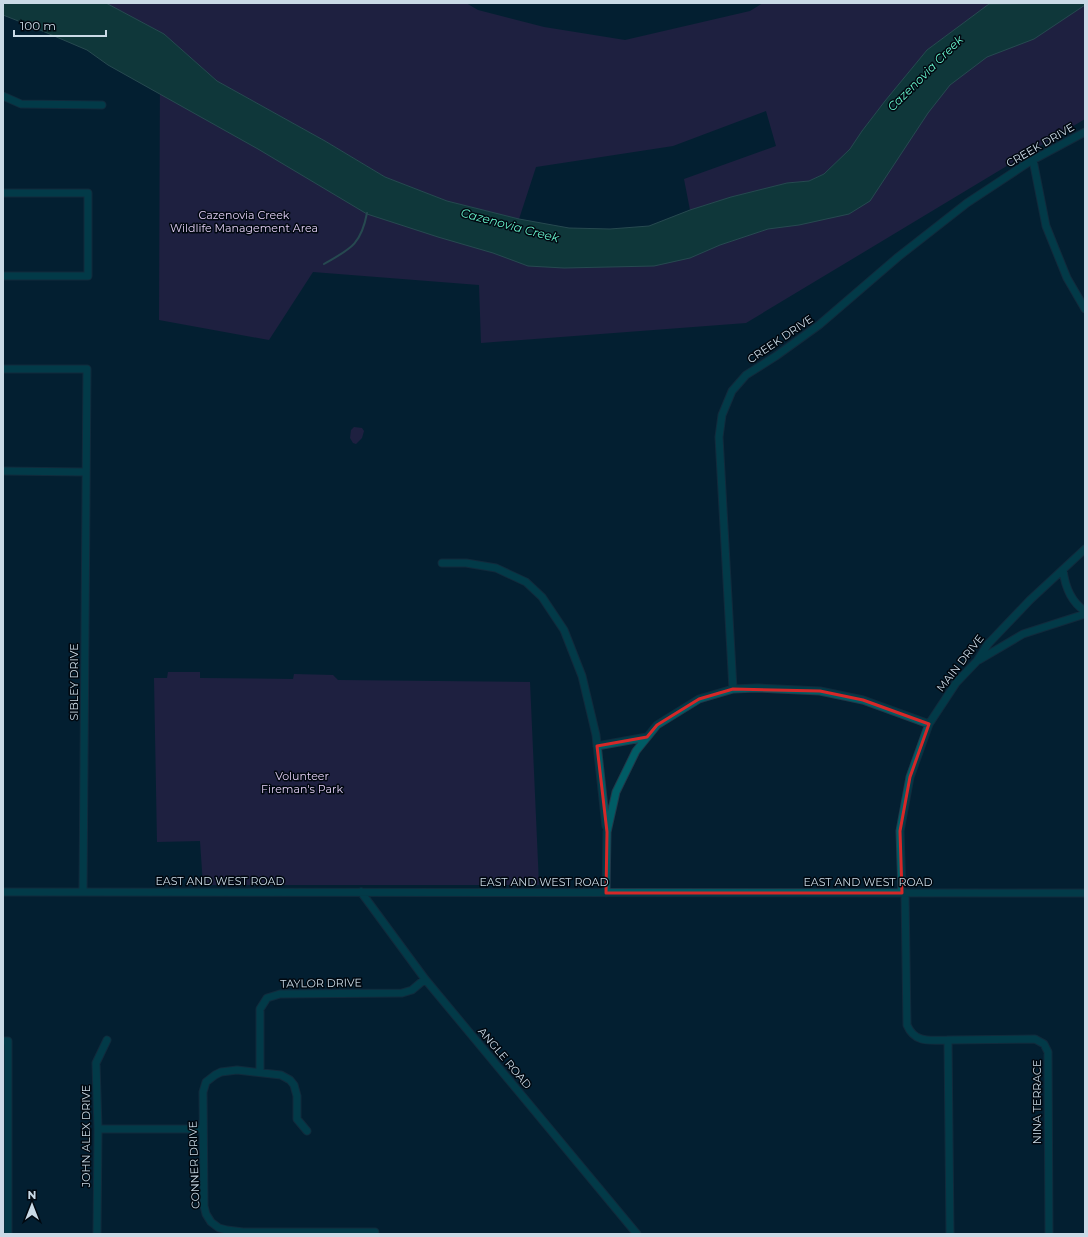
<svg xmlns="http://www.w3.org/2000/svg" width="1088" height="1237" font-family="Montserrat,sans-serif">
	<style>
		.green { fill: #3e2353 }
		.water { fill: #1d5445; stroke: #517c75 }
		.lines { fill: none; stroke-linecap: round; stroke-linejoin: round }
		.stream { stroke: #517c75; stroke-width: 2 }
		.minor-casing { stroke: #20394a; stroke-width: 9 }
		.minor { stroke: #005c65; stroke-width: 7 }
		.marked { fill: none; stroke: #d62828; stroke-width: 3; stroke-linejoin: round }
		.labels { text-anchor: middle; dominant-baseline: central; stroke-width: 3; stroke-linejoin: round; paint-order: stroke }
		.street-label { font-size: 11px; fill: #cadae6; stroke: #010810 }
		.park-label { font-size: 11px; fill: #e1cef3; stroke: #010810 }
		.water-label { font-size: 12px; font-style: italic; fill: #68f6ce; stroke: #010810 }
	</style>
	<rect width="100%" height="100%" fill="#041f31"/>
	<path class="green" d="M 106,3 L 466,3 L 478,10 L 544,27 L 625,40 L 750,11 L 763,3 L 991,3 L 927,50 L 885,101 L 862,131 L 850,149 L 824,174 L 809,181 L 787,183 L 731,197 L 690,210 L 684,179 L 776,146 L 766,111 L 673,146 L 536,167 L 519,219 L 447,201 L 385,177 L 325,141 L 217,81 L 164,34 Z
		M 1085,3 L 1085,119 L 746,323 L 481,343 L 479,285 L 313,272 L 269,340 L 159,320 L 160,67 L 366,197 L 543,250 L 841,195 L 919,92 Z
		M 354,427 L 362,428 L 364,431 L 362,438 L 356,444 L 353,443 L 350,438 L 351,430 Z
		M 168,672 L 200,672 L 200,678 L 293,679 L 294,674 L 333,675 L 338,680 L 530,682 L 539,885 L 203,885 L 200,841 L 157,842 L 154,678 L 167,678 Z"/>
	<path class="water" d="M 3,3 L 106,3 L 164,34 L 217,81 L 325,141 L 385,177 L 447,201 L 519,219 L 569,228 L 610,229 L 649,226 L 690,210 L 731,197 L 787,183 L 809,181 L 824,174 L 850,149 L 862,131 L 885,101 L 927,50 L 989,4 L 1085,3 L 1085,5 L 1034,39 L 987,57 L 950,85 L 928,113 L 870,201 L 849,214 L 799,225 L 768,229 L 720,245 L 690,258 L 654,266 L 564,268 L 528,266 L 493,253 L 438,237 L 367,214 L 258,149 L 108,65 L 87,50 L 26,24 L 3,15 Z"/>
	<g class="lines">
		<path class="stream" d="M 324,264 C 350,249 361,245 367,213"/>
		<defs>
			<path id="minor" d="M 3,96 L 21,104 L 102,105
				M 1033,160 L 1046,226 L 1067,278 L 1085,309
				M 3,193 L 88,193 L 88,276 L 3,276
				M 3,369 L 87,369 L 83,892
				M 3,471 L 86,472
				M 442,563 L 466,563 L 496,568 L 526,582 L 542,597 L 564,630 L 582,676 L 596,735 L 606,826
				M 1063,570 C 1065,586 1071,602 1085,611
				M 979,660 L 1023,634 L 1085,614
				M 733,689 L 719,437 L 722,415 L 732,391 L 746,375 L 776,356 L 819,325 L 898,257 L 967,203 L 1029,162 L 1085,132
				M 597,746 L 647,737
				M 3,892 L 1085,893
				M 361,892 L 425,979 L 637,1234
				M 606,893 L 607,832 L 616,792 L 636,751 L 657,725 L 699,699 L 733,689 L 757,688 L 820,691 L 863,700 L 929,724
				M 902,893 L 900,831 L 910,777 L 929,724 L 956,683 L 977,661 L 988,644 L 1030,600 L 1085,549
				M 905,893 L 907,1025 C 915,1044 931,1040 948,1040
				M 3,1041 L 8,1041 L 8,1234
				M 260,1072 L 260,1009 L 267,998 L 280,994 L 402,993 L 412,990 L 425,979
				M 98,1129 L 203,1129
				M 307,1131 L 297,1119 L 297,1096 L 294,1085 L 290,1080 L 281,1075 L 237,1070 L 221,1072 L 215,1075 L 206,1082 L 203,1092 L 204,1206 L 206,1214 L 211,1222 L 219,1228 L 227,1230 L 243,1232 L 375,1232
				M 97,1234 L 98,1129 L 96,1063 L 107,1040
				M 950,1234 L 948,1040 L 1035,1039 L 1044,1044 L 1048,1052 L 1049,1234"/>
		</defs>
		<use href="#minor" class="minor-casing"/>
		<use href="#minor" class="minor"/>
	</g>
	<path d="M0 0H1088V1237H0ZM 733,689 L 820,691 L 863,700 L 929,724 L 910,777 L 900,831 L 902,893 L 606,893 L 607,832 L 597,746 L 647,737 L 657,725 L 699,699 Z" fill="#041f31" fill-opacity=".55" fill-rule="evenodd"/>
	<path class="marked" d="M 733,689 L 820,691 L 863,700 L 929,724 L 910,777 L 900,831 L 902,893 L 606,893 L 607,832 L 597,746 L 647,737 L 657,725 L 699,699 Z"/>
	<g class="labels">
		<g class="street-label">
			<text transform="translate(1040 145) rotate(-30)">CREEK DRIVE</text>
			<text transform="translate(780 339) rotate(-34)">CREEK DRIVE</text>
			<text transform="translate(960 663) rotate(-52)">MAIN DRIVE</text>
			<text transform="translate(74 682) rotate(-90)">SIBLEY DRIVE</text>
			<text x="220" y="881">EAST AND WEST ROAD</text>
			<text x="544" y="882">EAST AND WEST ROAD</text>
			<text x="868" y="882">EAST AND WEST ROAD</text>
			<text transform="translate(321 983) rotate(-1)">TAYLOR DRIVE</text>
			<text transform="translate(505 1058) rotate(50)">ANGLE ROAD</text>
			<text transform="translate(1037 1102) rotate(-90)">NINA TERRACE</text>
			<text transform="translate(86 1136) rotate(-90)">JOHN ALEX DRIVE</text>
			<text transform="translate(194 1165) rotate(-92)">CONNER DRIVE</text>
		</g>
		<g class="park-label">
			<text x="244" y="215">Cazenovia Creek<tspan x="244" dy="13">Wildlife Management Area</tspan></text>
			<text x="302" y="776">Volunteer<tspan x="302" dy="13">Fireman's Park</tspan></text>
		</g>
		<g class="water-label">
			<text transform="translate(925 73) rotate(-45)">Cazenovia Creek</text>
			<text transform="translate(510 225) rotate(15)">Cazenovia Creek</text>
		</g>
	</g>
	<rect width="1088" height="1237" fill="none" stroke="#cadae6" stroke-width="8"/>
	<g transform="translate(32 1205)" stroke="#010810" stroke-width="3" paint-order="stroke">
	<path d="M0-3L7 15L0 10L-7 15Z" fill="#cadae6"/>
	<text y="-6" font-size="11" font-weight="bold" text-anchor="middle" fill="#cadae6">N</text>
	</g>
	<path d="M14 30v6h92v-6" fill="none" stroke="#cadae6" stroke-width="2"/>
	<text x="20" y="30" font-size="12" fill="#cadae6" stroke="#010810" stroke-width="3" paint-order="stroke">100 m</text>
</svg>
